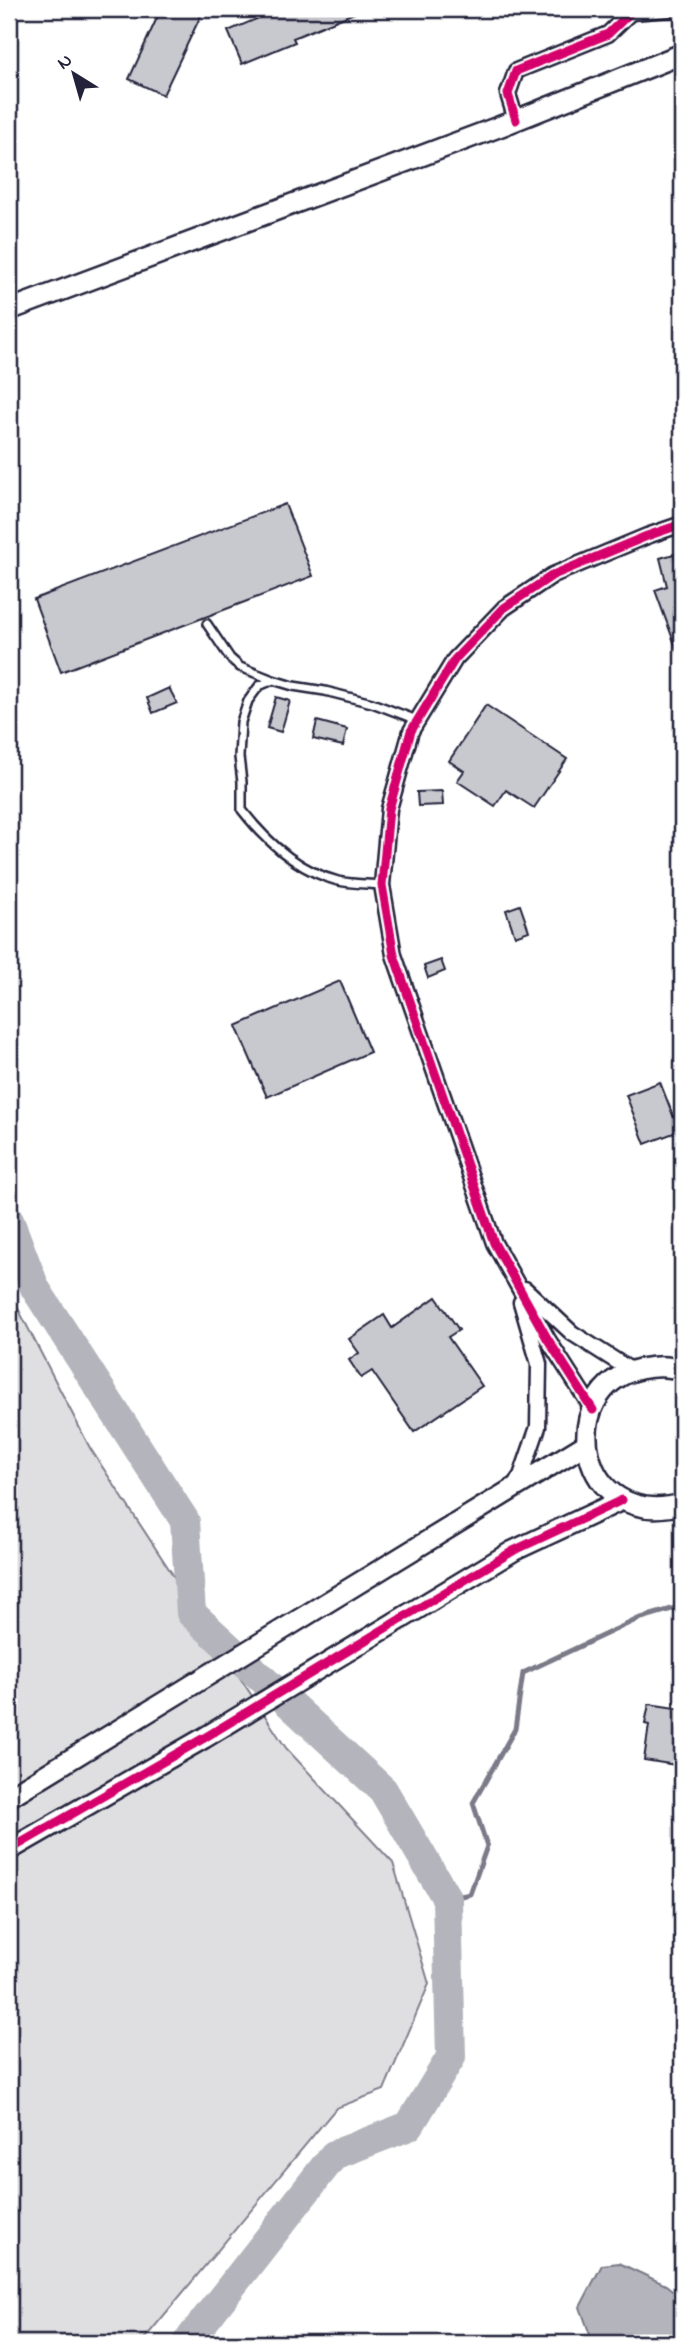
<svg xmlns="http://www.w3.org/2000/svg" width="691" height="2352" font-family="'Indie Flower',sans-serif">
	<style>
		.green { fill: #dfdfe2; stroke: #80808e; stroke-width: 2 }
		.water { fill: #b4b4bc; stroke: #7a7a88; stroke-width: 2 }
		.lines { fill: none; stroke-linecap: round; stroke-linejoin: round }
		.stream { stroke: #7a7a88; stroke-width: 5 }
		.river { stroke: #b4b4bc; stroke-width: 30 }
		.building { fill: #c8c8cf; stroke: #22223b; stroke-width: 2 }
		.lane-casing { stroke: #22223b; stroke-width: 12 }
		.street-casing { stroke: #22223b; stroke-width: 19 }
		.secondary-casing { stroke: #22223b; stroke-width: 24 }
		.lane { stroke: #fff; stroke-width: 7 }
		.street { stroke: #fff; stroke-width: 14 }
		.secondary { stroke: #fff; stroke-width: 19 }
		.cycleway-casing { stroke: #fff; stroke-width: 13 }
		.cycleway { stroke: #d6006c; stroke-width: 9 }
	</style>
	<rect width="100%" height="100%" fill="#fff"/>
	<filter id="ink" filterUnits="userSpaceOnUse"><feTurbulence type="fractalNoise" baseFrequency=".0143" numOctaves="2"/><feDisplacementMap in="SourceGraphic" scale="14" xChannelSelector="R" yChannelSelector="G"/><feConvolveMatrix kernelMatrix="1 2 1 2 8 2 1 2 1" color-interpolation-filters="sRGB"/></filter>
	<g filter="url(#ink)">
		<path class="green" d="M 9,1291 L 90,1448 L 286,1748 L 393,1863 L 429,1984 L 384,2090 L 336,2108 L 141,2343 L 9,2343 Z"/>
		<path class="water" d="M 619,2263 L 666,2285 L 682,2298 L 682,2343 L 593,2343 L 580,2307 L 602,2265 Z"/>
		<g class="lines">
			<path class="stream" d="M 447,1899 L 470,1894 L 487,1846 L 473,1803 L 515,1729 L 523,1673 L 638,1619 L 682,1606"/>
			<path class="river" d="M 9,1220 L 35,1288 L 185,1521 L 191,1613 L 383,1790 L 447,1899 L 451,2057 L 409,2126 L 334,2155 L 187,2343"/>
		</g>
		<path class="building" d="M 161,9 L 204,9 L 163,95 L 129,79 Z
			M 280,9 L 364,9 L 293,38 L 295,42 L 242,64 L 228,31 Z
			M 285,504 L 313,576 L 61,672 L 34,599 Z
			M 674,554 L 682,586 L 681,661 L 655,590 L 667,586 L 660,558 Z
			M 169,688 L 177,703 L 153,713 L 147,698 Z
			M 276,697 L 290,701 L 281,732 L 267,728 Z
			M 486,705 L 567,759 L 534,808 L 506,790 L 495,806 L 457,781 L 464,771 L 449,761 Z
			M 317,721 L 347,729 L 343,746 L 313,739 Z
			M 442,791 L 443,805 L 418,806 L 417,792 Z
			M 520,905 L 529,931 L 515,936 L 506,910 Z
			M 441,960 L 445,971 L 428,978 L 424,966 Z
			M 340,981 L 370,1052 L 267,1097 L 236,1026 Z
			M 660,1082 L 679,1131 L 645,1144 L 626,1095 Z
			M 436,1297 L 459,1330 L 448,1337 L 482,1386 L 414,1432 L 372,1371 L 361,1378 L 349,1360 L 359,1353 L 349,1339 L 384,1315 L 392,1328 Z
			M 649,1704 L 682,1709 L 679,1736 L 682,1737 L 682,1766 L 644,1760 L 649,1725 L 645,1724 Z"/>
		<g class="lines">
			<defs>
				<path id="lane" d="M 207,624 L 230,658 L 240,667 L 273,680
					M 382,885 C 368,884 352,884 338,881 C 299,871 266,841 242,810 L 242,782 L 239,757 L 241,722 L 248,701 L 259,686 L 273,680 L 293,686 L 325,691 L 372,703 L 417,720"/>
				<path id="street" d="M 633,12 L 669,9
					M 516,120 L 508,94 L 516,71 L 608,34 L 634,9
					M 525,1289 L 572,1333 L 632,1371
					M 593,1410 L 547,1338 L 494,1243 L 394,955 L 382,885 L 389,809 L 411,731 L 455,659 L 504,608 L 553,575 L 647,536 L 682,524
					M 513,1487 L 521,1476 L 538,1427 L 539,1364 L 521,1302"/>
				<path id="secondary" d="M 9,310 L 501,126 L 682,54
					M 682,1371 C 669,1365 654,1366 640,1369 C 554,1388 576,1532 682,1504
					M 9,1797 L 586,1444
					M 9,1850 L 204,1738 L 513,1551 L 622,1500"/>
			</defs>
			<use href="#lane" class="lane-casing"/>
			<use href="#street" class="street-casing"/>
			<use href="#secondary" class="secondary-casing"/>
			<use href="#lane" class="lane"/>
			<use href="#street" class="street"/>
			<use href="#secondary" class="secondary"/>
			<defs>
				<path id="cycleway" d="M 516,120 L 508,94 L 516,71 L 608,34 L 634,9
					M 593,1410 L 547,1338 L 494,1243 L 394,955 L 382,885 L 389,809 L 411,731 L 455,659 L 504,608 L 553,575 L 647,536 L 682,524
					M 9,1850 L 204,1738 L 513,1551 L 622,1500"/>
			</defs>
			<use href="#cycleway" class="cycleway-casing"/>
			<use href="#cycleway" class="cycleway"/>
		</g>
	</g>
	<rect width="691" height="2352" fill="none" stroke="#fff" stroke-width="35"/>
	<rect x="18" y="18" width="656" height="2317" fill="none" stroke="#22223b" stroke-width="2.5" filter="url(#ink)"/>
	<g transform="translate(74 74) rotate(323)" stroke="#ffffff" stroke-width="5" paint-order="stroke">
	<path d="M0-5L12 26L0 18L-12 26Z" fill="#22223b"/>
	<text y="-10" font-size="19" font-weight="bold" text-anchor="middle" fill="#22223b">N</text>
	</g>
</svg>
